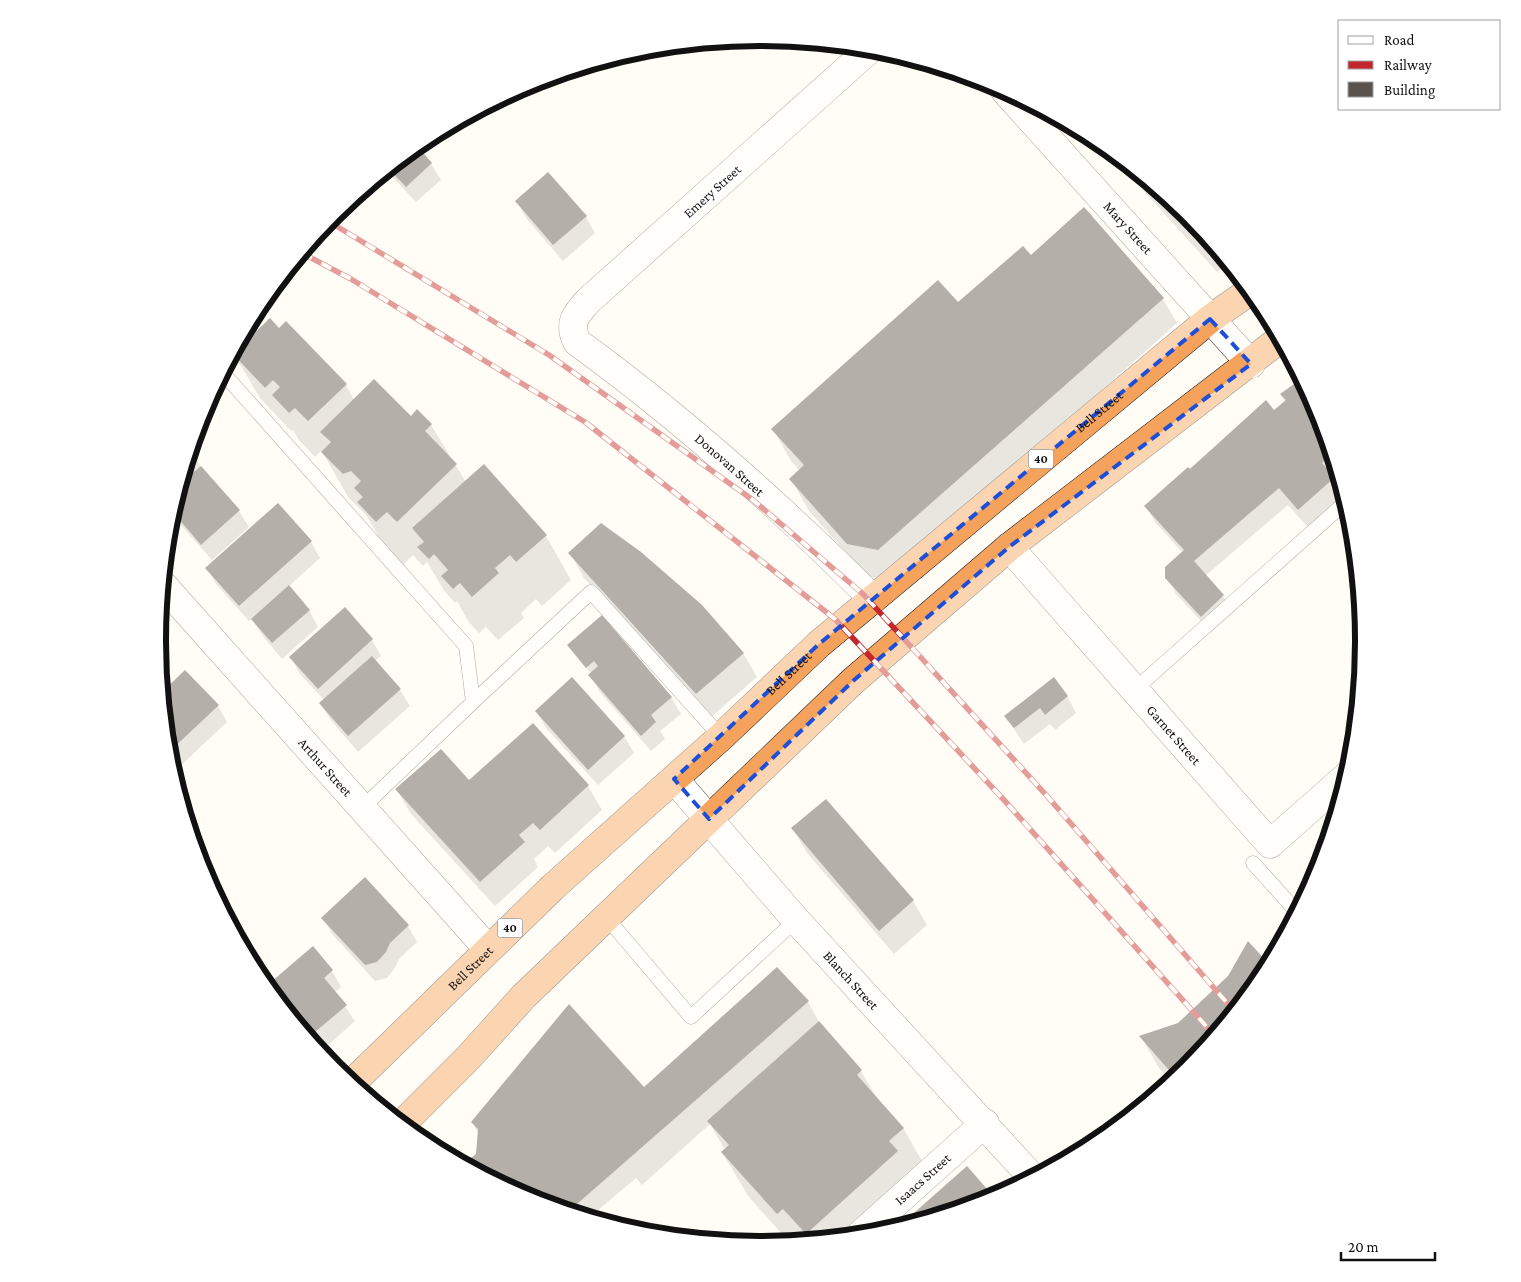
<svg xmlns="http://www.w3.org/2000/svg" width="1521" height="1282" font-family="'Crimson Pro',serif">
	<style>
		.shadow { fill: #0003 }
		.building { fill: #5a524d }
		.lines { fill: none; stroke-linecap: round; stroke-linejoin: round }
		.lane-casing { stroke: #444; stroke-width: 15 }
		.street-casing { stroke: #444; stroke-width: 29 }
		.highway-casing { stroke: #222; stroke-width: 29 }
		.lane { stroke: #fff; stroke-width: 14 }
		.street { stroke: #fff; stroke-width: 28 }
		.highway { stroke: #f5a25d; stroke-width: 28 }
		.rail-casing { stroke: #c4262e; stroke-width: 5.5 }
		.rail { stroke: #fff; stroke-width: 4; stroke-dasharray: 11; stroke-linecap: butt }
		.marked { fill: none; stroke: #1d4ed8; stroke-width: 4; stroke-dasharray: 10 6; stroke-linejoin: round }
		.labels { text-anchor: middle; dominant-baseline: central; stroke-width: 5; stroke-linejoin: round; paint-order: stroke }
		.shield { fill: #fff; stroke: #585858; stroke-width: 1 }
		.shield-label { font-size: 12px; font-weight: bold; fill: #111 }
		.street-label { font-size: 14px; fill: #111; stroke: #fff }
		.rim { fill: none; stroke: #111; stroke-width: 6 }
	</style>
	<rect width="100%" height="100%" fill="#fffdf5"/>
	<path class="shadow" d="M 416,147 L 431,164 L 441,180 L 416,202 L 387,171 Z
		M 1122,161 L 1187,214 L 1227,263 L 1217,272 L 1132,178 Z
		M 548,174 L 586,217 L 595,233 L 563,261 L 526,218 L 517,201 Z
		M 1084,209 L 1163,299 L 1177,323 L 1059,428 L 897,581 L 867,576 L 809,511 L 791,479 L 800,471 L 791,461 L 773,429 L 962,309 L 1031,257 Z
		M 252,319 L 259,331 L 279,329 L 286,323 L 346,385 L 354,400 L 411,418 L 417,411 L 431,425 L 466,482 L 546,536 L 571,580 L 542,606 L 536,599 L 521,613 L 524,618 L 498,640 L 486,627 L 479,633 L 468,621 L 457,601 L 455,603 L 445,592 L 427,562 L 423,566 L 413,555 L 402,566 L 385,547 L 366,515 L 348,497 L 323,453 L 321,451 L 315,457 L 299,440 L 293,430 L 291,431 L 260,398 L 241,366 L 232,356 Z
		M 1302,380 L 1318,410 L 1340,483 L 1338,485 L 1344,496 L 1313,533 L 1288,505 L 1205,576 L 1223,596 L 1233,612 L 1211,632 L 1176,594 L 1167,577 L 1183,553 L 1155,522 L 1146,506 L 1230,434 L 1274,411 L 1285,402 L 1281,395 Z
		M 191,450 L 201,467 L 239,511 L 249,527 L 212,560 L 179,523 L 172,511 L 175,502 L 184,494 L 180,487 Z
		M 277,505 L 311,542 L 320,558 L 288,587 L 309,610 L 318,627 L 282,659 L 262,635 L 252,619 L 249,621 L 216,584 L 207,568 Z
		M 570,553 L 743,653 L 757,677 L 710,718 L 584,578 Z
		M 372,640 L 381,656 L 375,661 L 400,690 L 410,706 L 358,752 L 330,719 L 320,703 L 324,700 L 300,674 L 291,657 Z
		M 569,645 L 671,697 L 681,714 L 660,731 L 665,739 L 651,751 L 599,691 L 591,674 Z
		M 160,669 L 171,685 L 218,706 L 227,722 L 173,773 L 169,758 Z
		M 1067,696 L 1076,713 L 1055,730 L 1050,724 L 1024,744 L 1005,716 Z
		M 536,711 L 624,736 L 634,753 L 598,785 L 546,728 Z
		M 533,725 L 588,786 L 602,810 L 555,853 L 548,846 L 534,859 L 538,867 L 495,906 L 411,814 L 397,790 L 469,782 Z
		M 793,829 L 913,901 L 927,925 L 894,954 L 807,853 Z
		M 323,918 L 408,926 L 417,942 L 399,959 L 395,968 L 387,978 L 375,981 L 332,934 Z
		M 777,968 L 808,1002 L 822,1027 L 861,1071 L 879,1102 L 903,1128 L 929,1173 L 878,1233 L 789,1242 L 748,1196 L 722,1152 L 725,1150 L 710,1124 L 642,1185 L 636,1178 L 590,1217 L 529,1198 L 473,1168 L 469,1161 L 477,1155 L 479,1134 L 472,1122 L 644,1089 Z
		M 332,971 L 341,987 L 335,992 L 355,1021 L 325,1048 L 282,998 L 273,982 Z
		M 1178,1024 L 1187,1068 L 1171,1081 L 1159,1068 L 1141,1037 Z
		M 967,1168 L 993,1198 L 901,1226 Z"/>
	<path class="building" d="M 417,146 L 432,163 L 406,187 L 389,169 Z
		M 548,172 L 587,216 L 553,245 L 515,201 Z
		M 1139,176 L 1187,214 L 1204,235 L 1198,241 Z
		M 1084,207 L 1164,298 L 878,550 L 847,544 L 789,479 L 804,465 L 771,429 L 938,280 L 958,302 L 1023,246 L 1031,255 Z
		M 270,318 L 279,328 L 286,321 L 347,384 L 308,421 L 295,408 L 289,413 L 272,395 L 280,387 L 273,380 L 265,388 L 233,354 Z
		M 374,379 L 411,416 L 417,409 L 432,424 L 425,431 L 457,464 L 397,522 L 387,512 L 376,522 L 357,502 L 363,497 L 354,488 L 361,481 L 351,471 L 343,474 L 321,452 L 331,442 L 320,432 Z
		M 1301,379 L 1318,410 L 1331,454 L 1322,463 L 1335,477 L 1298,510 L 1279,488 L 1194,561 L 1224,595 L 1201,617 L 1165,578 L 1165,567 L 1184,550 L 1144,506 L 1188,467 L 1190,469 L 1266,400 L 1274,410 L 1286,400 L 1280,394 Z
		M 484,464 L 547,535 L 516,562 L 510,555 L 495,568 L 499,573 L 472,597 L 460,583 L 453,589 L 441,576 L 448,570 L 434,554 L 429,559 L 417,547 L 424,542 L 412,528 Z
		M 201,466 L 240,510 L 201,545 L 172,511 L 176,500 L 184,493 L 179,488 L 181,483 Z
		M 278,503 L 312,541 L 239,606 L 205,568 Z
		M 601,523 L 641,552 L 702,605 L 744,653 L 696,694 L 568,553 Z
		M 289,585 L 310,610 L 272,643 L 251,619 Z
		M 345,607 L 373,639 L 318,689 L 289,657 Z
		M 602,615 L 672,697 L 651,715 L 656,722 L 641,736 L 588,675 L 598,666 L 594,661 L 586,668 L 567,645 Z
		M 372,656 L 401,689 L 348,736 L 319,703 Z
		M 185,670 L 219,705 L 168,753 L 162,692 Z
		M 572,677 L 625,736 L 588,770 L 535,711 Z
		M 1054,677 L 1068,696 L 1045,715 L 1040,708 L 1014,728 L 1004,716 Z
		M 533,723 L 589,785 L 540,830 L 533,823 L 519,835 L 525,842 L 480,882 L 395,789 L 441,749 L 469,780 Z
		M 826,799 L 914,900 L 879,931 L 791,828 Z
		M 365,877 L 409,925 L 390,943 L 386,952 L 377,962 L 365,965 L 321,918 Z
		M 1248,941 L 1269,964 L 1262,977 L 1187,1068 L 1175,1077 L 1139,1036 L 1178,1023 L 1228,976 Z
		M 313,946 L 333,970 L 324,978 L 347,1005 L 315,1032 L 271,982 Z
		M 777,967 L 809,1001 L 569,1211 L 529,1198 L 473,1168 L 467,1161 L 476,1154 L 478,1129 L 471,1122 L 569,1004 L 644,1087 Z
		M 819,1021 L 862,1070 L 857,1075 L 904,1128 L 889,1141 L 898,1151 L 806,1234 L 783,1209 L 777,1214 L 721,1152 L 729,1145 L 707,1121 Z
		M 967,1166 L 994,1197 L 898,1227 Z"/>
	<g class="lines">
		<defs>
			<path id="lane" d="M 223,373 L 466,646 L 473,702 L 363,807
				M 1133,691 L 1346,502
				M 473,702 L 591,592 L 721,737
				M 1253,863 L 1297,912
				M 606,917 L 691,1017 L 796,920"/>
			<g id="street">
				<path id="s1" d="M 871,48 L 589,300 C 575,315 568,323 577,342 C 683,419 780,506 873,599"/>
				<path id="s2" d="M 1005,91 L 1251,364"/>
				<path id="s3" d="M 1009,547 L 1270,844 L 1348,775"/>
				<path id="s4" d="M 163,585 L 488,949"/>
				<path id="s5" d="M 674,779 L 796,920 L 1032,1177"/>
				<path id="s6" d="M 860,1235 L 985,1123"/>
			</g>
			<g id="highway">
				<path id="s7" d="M 352,1083 L 553,887 L 721,737 L 819,644 L 1210,319 L 1250,291"/>
				<path d="M 402,1124 L 468,1058 L 524,996 L 853,681 L 1009,547 L 1280,339"/>
			</g>
		</defs>
		<use href="#lane" class="lane-casing"/>
		<use href="#street" class="street-casing"/>
		<use href="#highway" class="highway-casing"/>
		<use href="#lane" class="lane"/>
		<use href="#street" class="street"/>
		<use href="#highway" class="highway"/>
		<defs>
			<path id="rail" d="M 328,221 L 549,355 L 753,500 L 863,594 L 1047,796 L 1234,1011
				M 302,253 L 351,279 L 585,422 L 835,619 L 1004,800 L 1214,1035"/>
		</defs>
		<use href="#rail" class="rail-casing"/>
		<use href="#rail" class="rail"/>
	</g>
	<path d="M0 0H1521V1282H0ZM 1210,319 L 1251,364 L 1009,547 L 853,681 L 709,819 L 674,779 L 819,644 Z" fill="#fffdf5" fill-opacity=".55" fill-rule="evenodd"/>
	<path class="marked" d="M 1210,319 L 1251,364 L 1009,547 L 853,681 L 709,819 L 674,779 L 819,644 Z"/>
	<g class="labels">
		<g class="shield">
			<rect x="1028.5" y="449.5" width="25" height="19" rx="4"/>
			<rect x="497.5" y="918.5" width="25" height="19" rx="4"/>
		</g>
		<g class="shield-label">
			<text x="1041" y="459">40</text>
			<text x="510" y="928">40</text>
		</g>
		<g class="street-label">
			<text transform="translate(712 191) rotate(-42)">Emery Street</text>
			<text stroke="none"><textPath href="#s2" startOffset="184">Mary Street</textPath></text>
			<text stroke="none"><textPath href="#s7" startOffset="1005">Bell Street</textPath></text>
			<text stroke="none"><textPath href="#s1" startOffset="622">Donovan Street</textPath></text>
			<text stroke="none"><textPath href="#s7" startOffset="599">Bell Street</textPath></text>
			<text stroke="none"><textPath href="#s3" startOffset="250">Garnet Street</textPath></text>
			<text stroke="none"><textPath href="#s4" startOffset="244">Arthur Street</textPath></text>
			<text stroke="none"><textPath href="#s7" startOffset="165">Bell Street</textPath></text>
			<text stroke="none"><textPath href="#s5" startOffset="268">Blanch Street</textPath></text>
			<text stroke="none"><textPath href="#s6" startOffset="84">Isaacs Street</textPath></text>
		</g>
	</g>
	<path d="M0 0H1521V1282H0ZM760 46H761A594 594 0 0 1 1355 640V642A594 594 0 0 1 761 1236H760A594 594 0 0 1 166 642V640A594 594 0 0 1 760 46Z" fill="#fff" fill-rule="evenodd"/>
	<path class="rim" d="M760 46H761A594 594 0 0 1 1355 640V642A594 594 0 0 1 761 1236H760A594 594 0 0 1 166 642V640A594 594 0 0 1 760 46Z"/>
	<rect x="1338" y="20" width="162" height="90" fill="#ffffff" stroke="#a0a0a0"/>
	<rect x="1348" y="36" width="25" height="8" fill="#ffffff" stroke="#a0a0a0"/>
	<text x="1384" y="45" font-size="15" fill="#111111">Road</text>
	<rect x="1348" y="61" width="25" height="8" fill="#c4262e" stroke="#a0a0a0"/>
	<text x="1384" y="70" font-size="15" fill="#111111">Railway</text>
	<rect x="1348" y="82" width="25" height="15" fill="#5a524d" stroke="#a0a0a0"/>
	<text x="1384" y="95" font-size="15" fill="#111111">Building</text>
	<path d="M1341 1252v8h94v-8" fill="none" stroke="#111111" stroke-width="2.5"/>
	<text x="1348" y="1252" font-size="15" fill="#111111" stroke="#ffffff" stroke-width="4" paint-order="stroke">20 m</text>
</svg>
